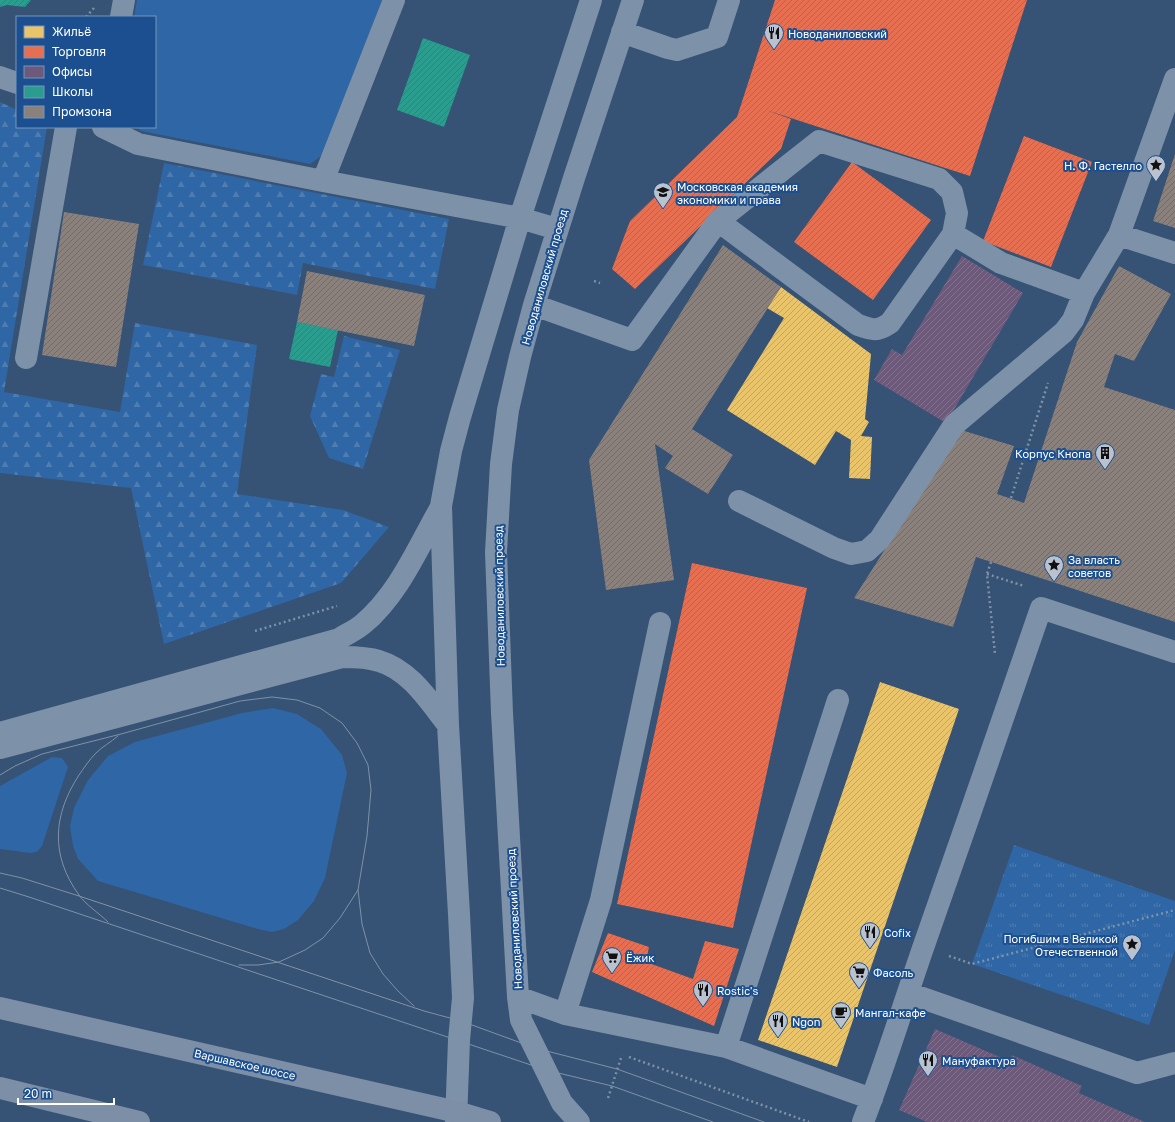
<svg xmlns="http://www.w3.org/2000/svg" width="1175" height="1122" font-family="'Golos Text',sans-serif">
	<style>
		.grass { fill: #2f66a5 }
		.forest { fill: url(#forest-firs) }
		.park { fill: url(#park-tufts) }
		.homes { fill: url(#homes-hatch) }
		.shops { fill: url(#shops-hatch) }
		.offices { fill: url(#offices-hatch) }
		.schools { fill: url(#schools-hatch) }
		.industry { fill: url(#industry-hatch) }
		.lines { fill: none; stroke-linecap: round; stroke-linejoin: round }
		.path { stroke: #7d92a8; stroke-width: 2.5; stroke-dasharray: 2 3; stroke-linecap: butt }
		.minor { stroke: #7d92a8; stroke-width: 22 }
		.major { stroke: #7d8ea7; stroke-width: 22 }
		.tram { stroke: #7e92a7; stroke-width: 1 }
		.labels { text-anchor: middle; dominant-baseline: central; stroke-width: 4; stroke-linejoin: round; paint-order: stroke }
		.poi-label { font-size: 11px; fill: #fff; stroke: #1b4f8f; text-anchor: start }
		.street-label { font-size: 11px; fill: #fff; stroke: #1b4f8f }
	</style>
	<defs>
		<pattern id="forest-firs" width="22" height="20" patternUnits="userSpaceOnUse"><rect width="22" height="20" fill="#2f66a5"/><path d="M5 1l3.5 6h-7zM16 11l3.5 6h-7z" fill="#4e7db2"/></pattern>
		<pattern id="park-tufts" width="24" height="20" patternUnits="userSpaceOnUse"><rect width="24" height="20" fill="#2f66a5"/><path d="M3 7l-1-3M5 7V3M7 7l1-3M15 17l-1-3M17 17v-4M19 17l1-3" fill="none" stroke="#4e7db2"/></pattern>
		<pattern id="homes-hatch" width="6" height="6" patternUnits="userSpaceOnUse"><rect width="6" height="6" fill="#e9c46a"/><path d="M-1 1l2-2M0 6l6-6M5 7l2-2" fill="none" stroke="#c2a662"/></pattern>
		<pattern id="shops-hatch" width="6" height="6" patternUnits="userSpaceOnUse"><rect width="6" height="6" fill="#e76f51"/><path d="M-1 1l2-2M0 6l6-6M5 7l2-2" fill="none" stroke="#b86450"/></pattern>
		<pattern id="offices-hatch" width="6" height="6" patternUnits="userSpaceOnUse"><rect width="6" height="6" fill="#6d597a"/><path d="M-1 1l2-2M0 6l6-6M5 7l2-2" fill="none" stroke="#83728e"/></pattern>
		<pattern id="schools-hatch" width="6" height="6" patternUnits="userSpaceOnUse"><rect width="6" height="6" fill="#2a9d8f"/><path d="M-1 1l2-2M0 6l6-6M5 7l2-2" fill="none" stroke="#368178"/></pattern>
		<pattern id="industry-hatch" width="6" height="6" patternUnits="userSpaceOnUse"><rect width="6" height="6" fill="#8a817c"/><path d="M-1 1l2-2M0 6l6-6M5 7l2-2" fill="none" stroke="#716c69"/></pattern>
	</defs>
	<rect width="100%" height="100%" fill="#365274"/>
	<path class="grass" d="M 137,0 L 382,0 L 328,146 L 320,157 L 310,164 L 141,131 L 136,127 L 155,127 L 155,17 L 134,17 Z
		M 273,708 L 297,714 L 321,729 L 342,755 L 347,773 L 325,878 L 314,901 L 298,920 L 284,929 L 272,932 L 258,929 L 98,881 L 78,859 L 73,846 L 70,826 L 74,808 L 88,780 L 108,756 L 135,742 L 242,713 Z
		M 52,757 L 62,758 L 68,767 L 42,846 L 37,852 L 30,853 L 0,849 L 0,786 Z"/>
	<path class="forest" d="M 0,102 L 17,110 L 17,127 L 47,127 L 4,392 L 120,412 L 135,323 L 257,345 L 237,494 L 343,510 L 389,527 L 341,583 L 164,644 L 131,488 L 0,473 Z
		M 164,163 L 449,219 L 435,289 L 303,263 L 297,295 L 143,265 Z
		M 344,336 L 400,350 L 363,469 L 329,458 L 310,416 L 321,374 L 334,377 Z"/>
	<path class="park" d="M 1014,845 L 1175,901 L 1175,950 L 1149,1025 L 972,964 Z"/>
	<path class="homes" d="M 781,287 L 871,354 L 865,419 L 869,422 L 861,436 L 872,437 L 870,479 L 849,478 L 851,440 L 836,431 L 815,465 L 727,410 L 784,318 L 767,308 Z
		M 880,682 L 959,709 L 837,1067 L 758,1040 Z"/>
	<path class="shops" d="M 775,0 L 1027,0 L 970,176 L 766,110 L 791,119 L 781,149 L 635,289 L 612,269 L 630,221 L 737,117 Z
		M 1024,136 L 1092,162 L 1051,267 L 983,241 Z
		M 852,162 L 931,220 L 873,300 L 794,242 Z
		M 692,563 L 807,588 L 733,928 L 617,904 Z
		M 608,933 L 649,947 L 646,962 L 693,979 L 705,941 L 739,949 L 714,1026 L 592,972 Z"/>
	<path class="offices" d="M 962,256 L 1023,293 L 946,423 L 874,380 L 892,349 L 902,355 Z
		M 935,1029 L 1009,1061 L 1012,1055 L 1082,1086 L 1079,1093 L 1145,1122 L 927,1122 L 899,1110 Z"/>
	<path class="schools" d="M 0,0 L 31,0 L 25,7 L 7,5 L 0,7 Z
		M 423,38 L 470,55 L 444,127 L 397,110 Z
		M 297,322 L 338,330 L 330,367 L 289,359 Z"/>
	<path class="industry" d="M 1175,154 L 1175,228 L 1153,221 Z
		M 64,212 L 139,224 L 116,367 L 42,355 Z
		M 723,245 L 781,287 L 692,429 L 733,455 L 708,494 L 665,468 L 673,456 L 655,444 L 674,580 L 606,590 L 589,460 Z
		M 1119,266 L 1171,294 L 1134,361 L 1115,354 L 1104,387 L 1175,410 L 1175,622 L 976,557 L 953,627 L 854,598 L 961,430 L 1014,446 L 997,494 L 1024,503 L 1077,342 Z
		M 307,271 L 425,295 L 414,346 L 297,322 Z"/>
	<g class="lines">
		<path class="path" d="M 86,17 L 94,8
			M 594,281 L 600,283
			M 1011,498 L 1048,383
			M 991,562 L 987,574 L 995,654
			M 987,574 L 1024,586
			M 255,631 L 337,606
			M 949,956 L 972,964 L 1175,910
			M 629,1057 L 809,1122
			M 608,1098 L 622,1055"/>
		<path class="minor" d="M 121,17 L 124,0
			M 622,32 L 668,48 L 677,50 L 717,37 L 729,0
			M 0,77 L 17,83
			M 103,127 L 138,144 L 323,181 L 520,218 L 557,229
			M 323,181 L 394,0
			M 718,221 L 858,325 C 872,330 877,332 890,323 L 953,234
			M 1119,235 L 1175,253
			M 534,305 L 632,340 L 718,221 L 819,141 L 939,179 L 952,192 L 957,213 L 953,234 L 1001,263 L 1084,293
			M 26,358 L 66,127
			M 739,501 L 834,548 L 851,554 L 867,551 L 880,539 L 954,425 L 1064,332 L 1073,320 L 1084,293 L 1119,235 L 1175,79
			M 0,733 L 339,639 C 347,634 356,630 363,624 C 399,594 418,547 441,507
			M 0,748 L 342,657 C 354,657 367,657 379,661 C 410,670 429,701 448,725
			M 908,993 L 1137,1073 L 1175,1063
			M 518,997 L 565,1014 L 726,1047 L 872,1099
			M 565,1014 L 601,900 L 660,623
			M 726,1047 L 838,700
			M 456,1122 L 459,1040 L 463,998 L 459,914 L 448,725 L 441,506 L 451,451 L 460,417 L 520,218 L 591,0
			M 579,1122 L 562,1103 L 521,1020 L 518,997 L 502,713 L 496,552 L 501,464 L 508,410 L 520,357 L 534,305 L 574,178 L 633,0
			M 863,1122 C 885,1065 903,1006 923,948 C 963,835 1002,721 1041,608 L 1175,652"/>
		<path class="major" d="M 0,1008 L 457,1112 L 490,1122
			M 0,1088 L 139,1122"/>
		<path class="tram" d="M 0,775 L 15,766 L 42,754 L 121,734 L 240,701 L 272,697 L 297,700 L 320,708 L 342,723 L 357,743 L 368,765 L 371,790 L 367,836 L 358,890 L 362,924 L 370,953 L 383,974 L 398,991 L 414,1006
			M 0,873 L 22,878 L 79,896 L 424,1011 L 461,1021 L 535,1048 L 617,1069 L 764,1122
			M 0,888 L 29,897 L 546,1070 L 612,1086 L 713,1122
			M 108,922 C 100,914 85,904 79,895 C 50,855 53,815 79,775 C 84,768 89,760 96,753 C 102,747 111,742 118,736
			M 239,965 L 258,965 L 279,962 L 305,950 L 323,938 L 340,918 L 358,890"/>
	</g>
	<defs>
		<symbol id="restaurant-pin" viewBox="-11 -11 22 30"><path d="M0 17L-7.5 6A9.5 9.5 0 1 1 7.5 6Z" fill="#b9c2ce" stroke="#1b4f8f"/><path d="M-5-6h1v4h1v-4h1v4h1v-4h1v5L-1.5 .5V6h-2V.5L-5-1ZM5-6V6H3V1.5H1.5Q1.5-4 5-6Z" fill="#111"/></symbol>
		<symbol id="sight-pin" viewBox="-11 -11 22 30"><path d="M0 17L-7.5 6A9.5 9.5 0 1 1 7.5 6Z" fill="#b9c2ce" stroke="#1b4f8f"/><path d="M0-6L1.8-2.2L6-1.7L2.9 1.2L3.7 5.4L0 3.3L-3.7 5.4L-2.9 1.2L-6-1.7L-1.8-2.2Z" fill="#111"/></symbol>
		<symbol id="university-pin" viewBox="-11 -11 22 30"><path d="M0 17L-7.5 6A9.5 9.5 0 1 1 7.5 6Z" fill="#b9c2ce" stroke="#1b4f8f"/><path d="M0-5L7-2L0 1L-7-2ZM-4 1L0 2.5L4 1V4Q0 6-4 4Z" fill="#111"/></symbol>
		<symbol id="building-pin" viewBox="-11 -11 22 30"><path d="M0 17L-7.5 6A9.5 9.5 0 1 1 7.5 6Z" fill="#b9c2ce" stroke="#1b4f8f"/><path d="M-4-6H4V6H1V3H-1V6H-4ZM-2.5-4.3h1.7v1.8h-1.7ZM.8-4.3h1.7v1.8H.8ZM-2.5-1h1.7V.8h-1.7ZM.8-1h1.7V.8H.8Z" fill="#111"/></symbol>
		<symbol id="supermarket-pin" viewBox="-11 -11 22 30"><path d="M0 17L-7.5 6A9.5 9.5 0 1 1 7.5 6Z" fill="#b9c2ce" stroke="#1b4f8f"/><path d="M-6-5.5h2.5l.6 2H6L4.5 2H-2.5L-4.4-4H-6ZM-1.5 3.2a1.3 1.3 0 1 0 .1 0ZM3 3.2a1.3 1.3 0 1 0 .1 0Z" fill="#111"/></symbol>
		<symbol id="cafe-pin" viewBox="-11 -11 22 30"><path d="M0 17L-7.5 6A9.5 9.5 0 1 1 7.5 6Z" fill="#b9c2ce" stroke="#1b4f8f"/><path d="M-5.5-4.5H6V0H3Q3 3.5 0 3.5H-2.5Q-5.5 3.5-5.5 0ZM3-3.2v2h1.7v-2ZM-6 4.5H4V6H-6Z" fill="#111"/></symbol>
	</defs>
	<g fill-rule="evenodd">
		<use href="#restaurant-pin" x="763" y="22" width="22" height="30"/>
		<use href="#sight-pin" x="1145" y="154" width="22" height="30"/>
		<use href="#university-pin" x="652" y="181" width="22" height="30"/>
		<use href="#building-pin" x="1094" y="442" width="22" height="30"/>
		<use href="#sight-pin" x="1043" y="554" width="22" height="30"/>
		<use href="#restaurant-pin" x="859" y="921" width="22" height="30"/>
		<use href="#sight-pin" x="1121" y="933" width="22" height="30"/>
		<use href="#supermarket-pin" x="601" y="946" width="22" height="30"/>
		<use href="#supermarket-pin" x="848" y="961" width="22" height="30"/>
		<use href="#restaurant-pin" x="692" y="979" width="22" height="30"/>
		<use href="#cafe-pin" x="830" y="1001" width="22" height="30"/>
		<use href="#restaurant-pin" x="767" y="1010" width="22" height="30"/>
		<use href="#restaurant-pin" x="917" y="1049" width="22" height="30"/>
	</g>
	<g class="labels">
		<g class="poi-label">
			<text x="788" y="33">Новоданиловский</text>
			<text x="1142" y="165" text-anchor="end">Н. Ф. Гастелло</text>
			<text x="677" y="186">Московская академия<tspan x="677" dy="13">экономики и права</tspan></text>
			<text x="1091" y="453" text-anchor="end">Корпус Кнопа</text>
			<text x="1068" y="559">За власть<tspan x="1068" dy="13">советов</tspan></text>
			<text x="884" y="932">Cofix</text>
			<text x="1118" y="938" text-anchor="end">Погибшим в Великой<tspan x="1118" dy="13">Отечественной</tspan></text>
			<text x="626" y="957">Ёжик</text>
			<text x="873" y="972">Фасоль</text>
			<text x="717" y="990">Rostic's</text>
			<text x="855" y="1012">Мангал-кафе</text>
			<text x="792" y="1021">Ngon</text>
			<text x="942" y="1060">Мануфактура</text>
		</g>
		<g class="street-label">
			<text transform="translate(544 277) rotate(-74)">Новоданиловский проезд</text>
			<text transform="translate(499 596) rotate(-91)">Новоданиловский проезд</text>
			<text transform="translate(514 919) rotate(-93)">Новоданиловский проезд</text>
			<text transform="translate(245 1064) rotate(13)">Варшавское шоссе</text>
		</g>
	</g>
	<rect x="16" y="16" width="140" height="112" fill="#1b4f8f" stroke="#7695bc"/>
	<rect x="24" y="26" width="20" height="12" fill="#e9c46a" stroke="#7695bc"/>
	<text x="52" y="36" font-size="12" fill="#ffffff">Жильё</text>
	<rect x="24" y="46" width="20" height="12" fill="#e76f51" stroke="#7695bc"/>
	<text x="52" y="56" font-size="12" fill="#ffffff">Торговля</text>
	<rect x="24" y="66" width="20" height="12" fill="#6d597a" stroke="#7695bc"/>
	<text x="52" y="76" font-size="12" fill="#ffffff">Офисы</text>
	<rect x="24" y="86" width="20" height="12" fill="#2a9d8f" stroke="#7695bc"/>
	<text x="52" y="96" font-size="12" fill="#ffffff">Школы</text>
	<rect x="24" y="106" width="20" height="12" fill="#8a817c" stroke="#7695bc"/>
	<text x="52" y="116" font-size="12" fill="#ffffff">Промзона</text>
	<path d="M18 1098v6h96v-6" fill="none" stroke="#ffffff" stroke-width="2"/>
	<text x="24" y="1098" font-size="12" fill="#ffffff" stroke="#1b4f8f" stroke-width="3" paint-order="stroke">20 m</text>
</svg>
